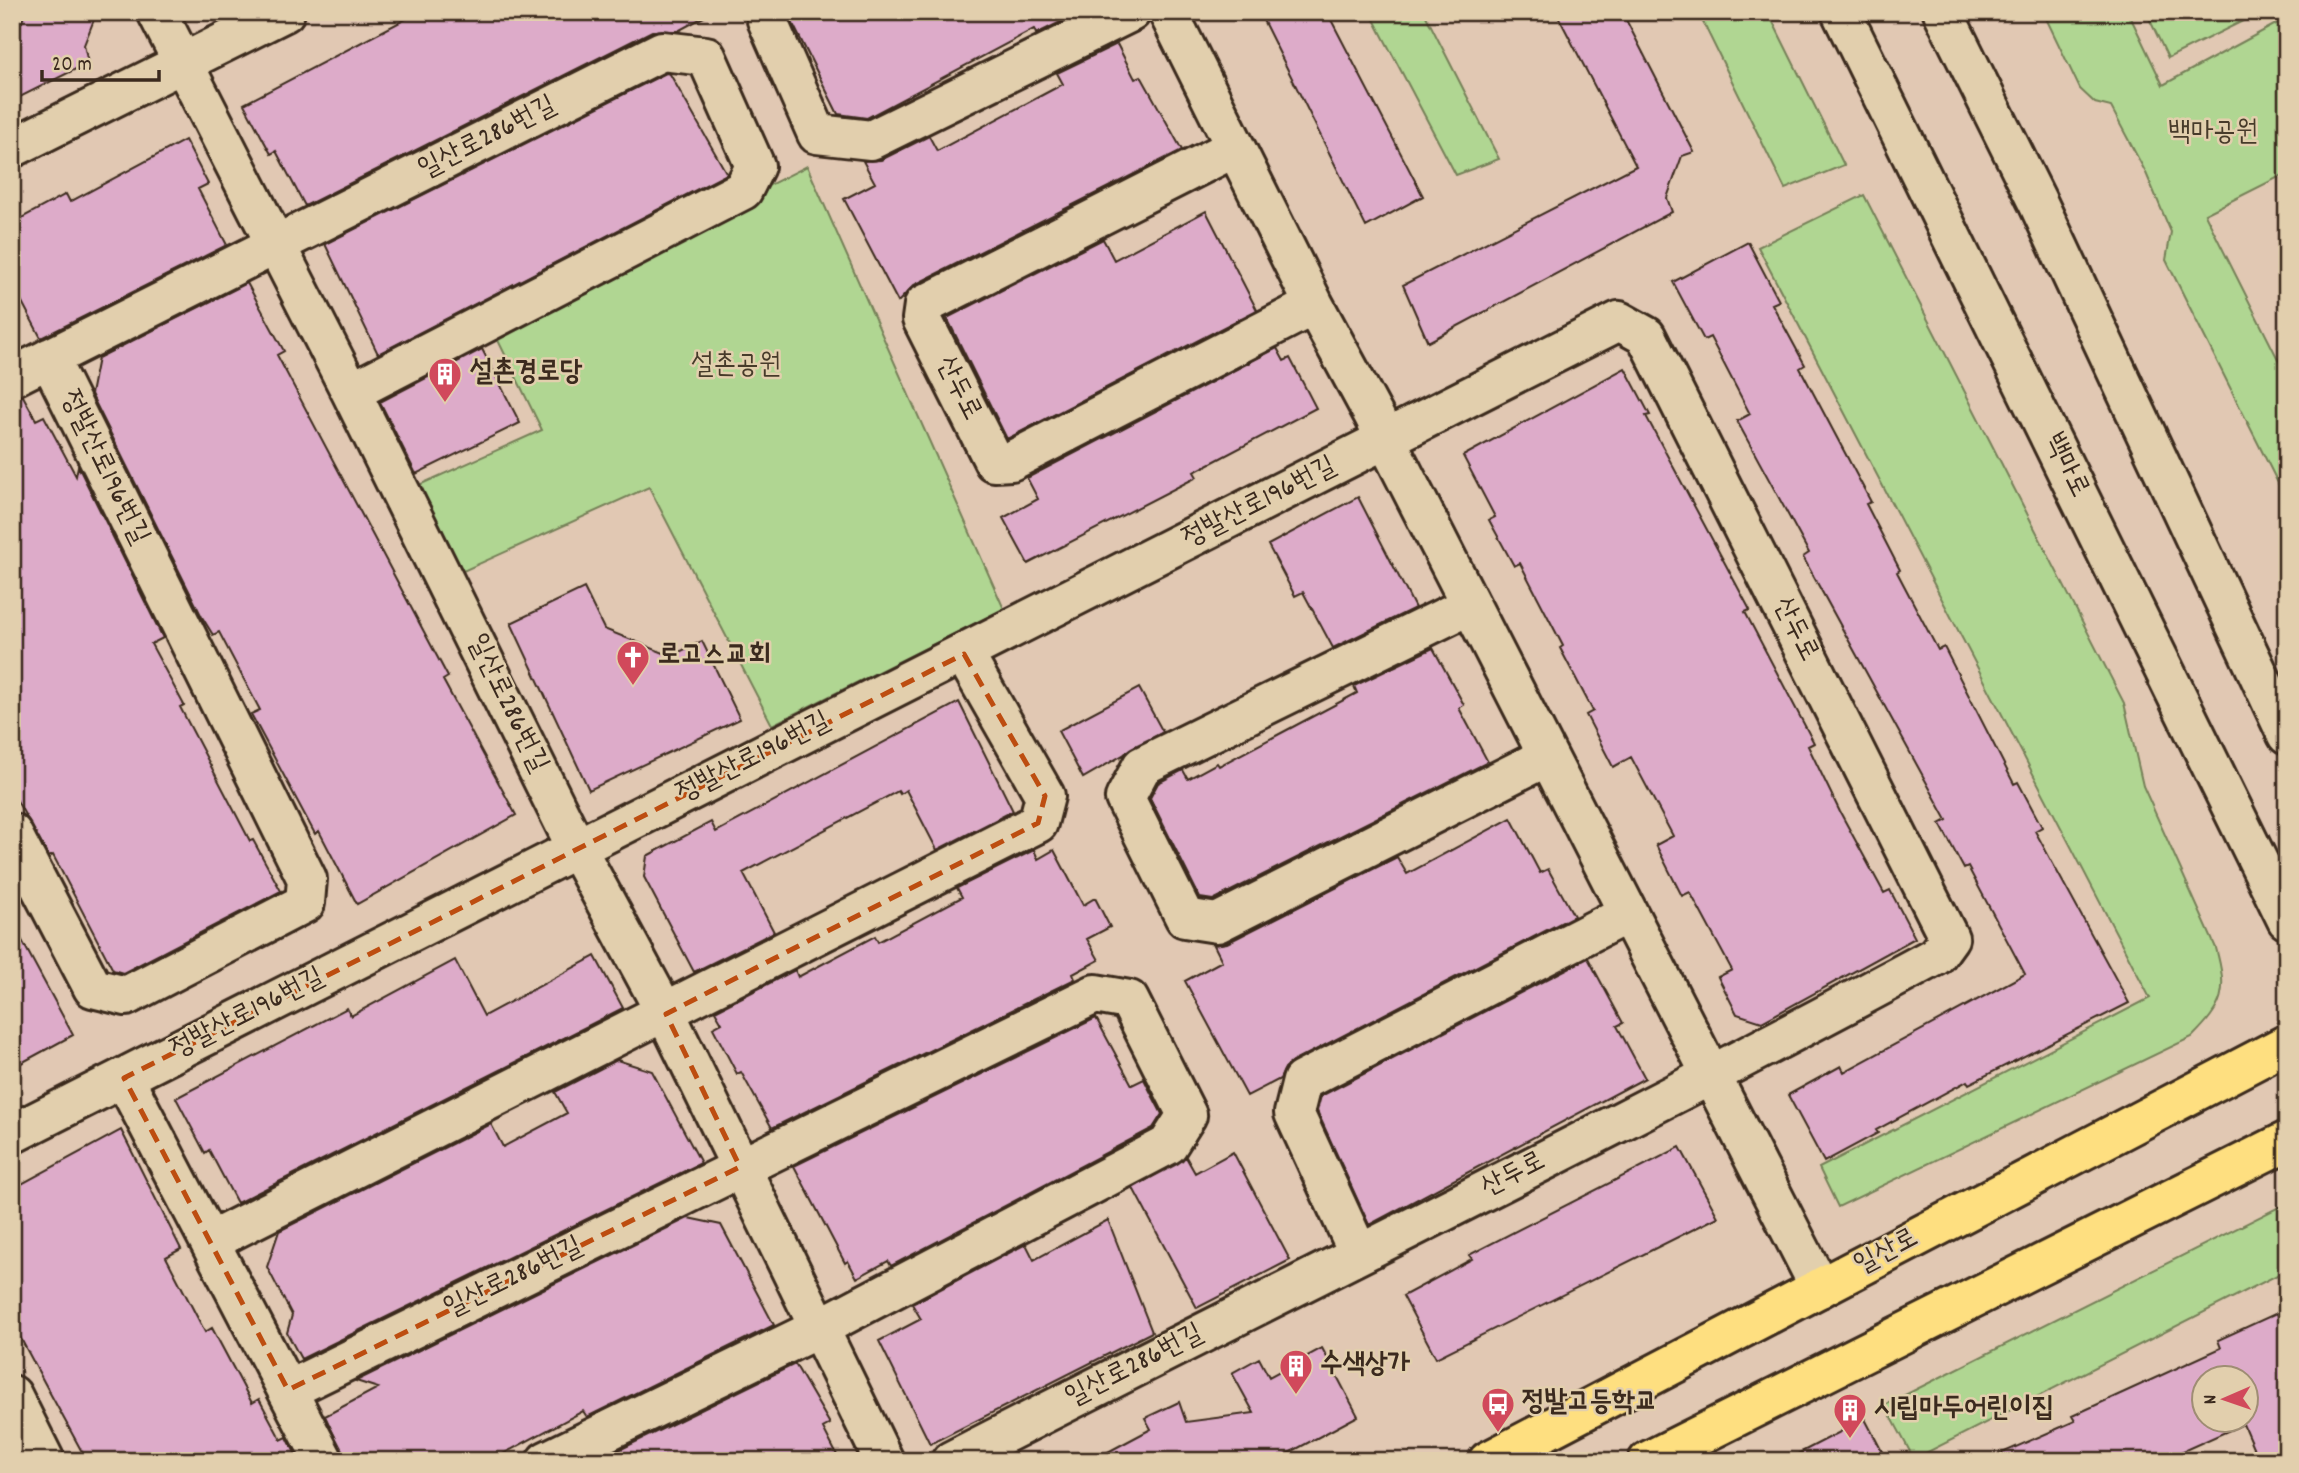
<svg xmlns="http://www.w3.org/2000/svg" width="2299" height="1473" font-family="Dekko,'Poor Story',sans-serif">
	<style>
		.green { fill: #b0d692; stroke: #768058; stroke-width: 2 }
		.building { fill: #ddabc9; stroke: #3b2a1e; stroke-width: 2; fill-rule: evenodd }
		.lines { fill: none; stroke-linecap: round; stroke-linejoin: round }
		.minor-casing { stroke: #3b2a1e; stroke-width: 44 }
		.secondary-casing { stroke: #3b2a1e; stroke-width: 44 }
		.primary-casing { stroke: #3b2a1e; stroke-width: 44 }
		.minor { stroke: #e2cfad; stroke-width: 38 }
		.secondary { stroke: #e2cfad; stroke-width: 38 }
		.primary { stroke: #fedf80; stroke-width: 38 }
		.marked { fill: none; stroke: #bd4d10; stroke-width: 5; stroke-dasharray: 14 9; stroke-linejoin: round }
		.labels { text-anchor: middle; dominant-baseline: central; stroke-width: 5; stroke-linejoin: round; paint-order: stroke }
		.park-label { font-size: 28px; fill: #473b2a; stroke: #e2cfad }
		.street-label { font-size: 28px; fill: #3b2a1e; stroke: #e2cfad }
		.poi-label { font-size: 28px; font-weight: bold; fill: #3b2a1e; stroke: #e2cfad; text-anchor: start }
	</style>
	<rect width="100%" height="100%" fill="#e1c8b3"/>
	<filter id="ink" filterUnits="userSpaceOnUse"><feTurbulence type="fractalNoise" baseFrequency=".0143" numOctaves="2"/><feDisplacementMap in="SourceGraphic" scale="14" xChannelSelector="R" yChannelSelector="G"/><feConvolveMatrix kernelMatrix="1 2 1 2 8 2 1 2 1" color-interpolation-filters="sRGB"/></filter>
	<g filter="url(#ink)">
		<path class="green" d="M 1370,12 L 1424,12 L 1499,159 L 1456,175 Z
			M 1698,12 L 1768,12 L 1844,165 L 1785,189 Z
			M 2043,12 L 2128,12 L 2163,85 L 2287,18 L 2287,173 L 2205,214 L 2287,377 L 2287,501 L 2166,260 L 2171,232 L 2146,173 L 2111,107 L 2095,103 L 2080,89 Z
			M 2146,12 L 2261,12 L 2168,58 Z
			M 807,166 L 1004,609 L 772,725 L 649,487 L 461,572 L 419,485 L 542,430 L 491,326 Z
			M 1864,195 L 2124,703 L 2143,786 L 2216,948 C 2228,992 2224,1005 2192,1037 L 1838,1207 L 1819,1168 L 2150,998 L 1758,247 Z
			M 2287,1203 L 2287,1274 L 2285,1271 L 1914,1459 L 1885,1405 Z"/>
		<path class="building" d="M 25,12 L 97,12 L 84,45 L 88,63 L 12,101 L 12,26 L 22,22 Z
			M 419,12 L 713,12 L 678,31 L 652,31 L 305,206 L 276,151 L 271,154 L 244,104 Z
			M 794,12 L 1081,12 L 1036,34 L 1034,29 L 867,118 L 838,114 L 792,22 Z
			M 1259,12 L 1327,12 L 1423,196 L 1366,227 Z
			M 1556,12 L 1622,12 L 1694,152 L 1682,156 L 1667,198 L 1672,212 L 1428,342 L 1403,285 L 1636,166 Z
			M 1117,44 L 1135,79 L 1141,76 L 1182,150 L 914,285 L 898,302 L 844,199 L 875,183 L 863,161 L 881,160 L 929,136 L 937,151 L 1063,84 L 1057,73 Z
			M 666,73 L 670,74 L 727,174 L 378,354 L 325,244 Z
			M 185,140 L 208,184 L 198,189 L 227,245 L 41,338 L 12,283 L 12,223 L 66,194 L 70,202 Z
			M 1206,211 L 1257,310 L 1007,439 L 947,318 L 1103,239 L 1114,260 Z
			M 1748,242 L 1779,301 L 1772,304 L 1805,365 L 1800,368 L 1871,502 L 1866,504 L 1900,570 L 1897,572 L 1938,650 L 1944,647 L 2014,784 L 2018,782 L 2042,827 L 2035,831 L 2129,1003 L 1969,1084 L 1967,1081 L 1876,1130 L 1878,1133 L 1824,1162 L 1788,1095 L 1841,1066 L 1844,1072 L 2025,974 L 1968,867 L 1964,869 L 1940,824 L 1947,820 L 1803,557 L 1809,553 L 1737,421 L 1750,414 L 1710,337 L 1704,340 L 1673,282 Z
			M 247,283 L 284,351 L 277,355 L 448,677 L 443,680 L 516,815 L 357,904 L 319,831 L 315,834 L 251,714 L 260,710 L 219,632 L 213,635 L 202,617 L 91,394 L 98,358 Z
			M 1277,348 L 1284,361 L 1290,358 L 1316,408 L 1194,472 L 1197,477 L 1028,564 L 1003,518 L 1038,499 L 1027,478 Z
			M 482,349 L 520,423 L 416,474 L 380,402 Z
			M 1625,368 L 1650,415 L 1646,416 L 1750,610 L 1745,612 L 1814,743 L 1808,746 L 1840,812 L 1884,893 L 1890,890 L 1915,938 L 1762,1022 L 1737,1014 L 1718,977 L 1732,970 L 1690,892 L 1682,896 L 1656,845 L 1673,836 L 1631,757 L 1613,767 L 1586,715 L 1593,711 L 1560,648 L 1563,646 L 1520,563 L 1514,566 L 1489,520 L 1495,517 L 1463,456 Z
			M 23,396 L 36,420 L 44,416 L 76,476 L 78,466 L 163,638 L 151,644 L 184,705 L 180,707 L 250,841 L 253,840 L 281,891 L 123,973 L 113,970 L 53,855 L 49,857 L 12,792 L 12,399 Z
			M 1358,497 L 1415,608 L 1333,648 L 1303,592 L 1295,596 L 1268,545 Z
			M 584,588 L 604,629 L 671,656 L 702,641 L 740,719 L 589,790 L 511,623 Z
			M 1433,648 L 1464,705 L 1459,708 L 1488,762 L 1213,900 L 1200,898 L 1150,798 L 1158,783 L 1183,770 L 1188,779 L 1217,763 L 1219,766 L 1357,693 L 1354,686 Z
			M 1139,688 L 1163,732 L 1083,778 L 1058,731 Z
			M 959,702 L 1013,811 L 937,850 L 906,790 L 900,794 L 898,791 L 743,873 L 774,932 L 694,972 L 644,877 L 647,856 L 711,822 L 716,832 Z
			M 1511,818 L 1540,873 L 1548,869 L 1574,916 L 1292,1062 L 1285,1068 L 1280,1079 L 1247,1096 L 1185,981 L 1222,961 L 1214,945 L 1227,943 L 1397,857 L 1407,874 Z
			M 1034,850 L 1038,859 L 1054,850 L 1083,905 L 1095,898 L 1110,927 L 1087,939 L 1099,960 L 1073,974 L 1075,979 L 772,1128 L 741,1072 L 737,1074 L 713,1028 L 722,1023 L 715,1011 L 795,970 L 798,977 L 875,936 L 878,942 L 962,897 L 957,888 Z
			M 12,922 L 73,1035 L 12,1068 Z
			M 595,956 L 623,1008 L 237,1203 L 209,1150 L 205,1153 L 176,1098 L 347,1008 L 351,1016 L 455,960 L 484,1016 Z
			M 1588,958 L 1623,1023 L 1617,1026 L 1645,1078 L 1369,1225 L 1317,1111 L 1321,1096 Z
			M 1096,1018 L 1132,1085 L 1144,1079 L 1151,1093 L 1162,1114 L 1153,1128 L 891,1266 L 888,1261 L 857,1278 L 848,1261 L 845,1263 L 794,1166 Z
			M 617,1060 L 652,1071 L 701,1163 L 301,1359 L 287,1333 L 292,1315 L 267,1267 L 279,1231 L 491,1124 L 503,1147 L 567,1113 L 555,1092 Z
			M 121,1130 L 181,1249 L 166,1257 L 205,1332 L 212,1328 L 252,1403 L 259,1399 L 281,1440 L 287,1437 L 299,1461 L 87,1461 L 51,1395 L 12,1322 L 12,1189 Z
			M 1680,1147 L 1718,1217 L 1436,1358 L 1403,1296 L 1472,1259 L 1469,1255 Z
			M 1233,1152 L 1290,1260 L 1197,1308 L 1133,1188 L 1186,1157 L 1195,1173 Z
			M 688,1218 L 721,1225 L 774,1325 L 587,1417 L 583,1411 L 490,1461 L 346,1461 L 325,1416 L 378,1388 L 356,1381 Z
			M 1108,1220 L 1152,1332 L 930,1444 L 879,1341 L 921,1319 L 912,1304 L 1026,1244 L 1034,1260 Z
			M 2277,1313 L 2287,1334 L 2287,1461 L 2259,1461 L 2243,1424 L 2161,1461 L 1984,1461 L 2075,1421 L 2072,1416 L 2221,1348 L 2218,1340 ZM 2204,1378 L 2246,1378 L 2246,1420 L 2204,1420 Z
			M 1322,1348 L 1358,1416 L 1274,1461 L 1091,1461 L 1151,1429 L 1145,1418 L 1179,1402 L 1186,1422 L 1254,1413 L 1232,1373 L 1259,1358 L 1269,1377 Z
			M 795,1364 L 830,1424 L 823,1428 L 840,1461 L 610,1461 L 607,1456 Z
			M 1865,1419 L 1887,1461 L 1784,1461 Z"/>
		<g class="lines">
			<defs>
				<path id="minor" d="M 157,12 L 351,392 L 577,849 L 666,1014 L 884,1461
					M 773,12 L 767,20 L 817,134 L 871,140 L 1131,12
					M 1168,12 L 1314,305 L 1374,416 L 1820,1288
					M 12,148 L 285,12
					M 1234,148 L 924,305 L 922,319 L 994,462 L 1011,461 L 1314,305
					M 12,377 L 662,51 L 706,56 L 755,166 L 743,190 L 351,392
					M 1470,605 L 1142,766 L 1125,798 L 1185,918 L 1217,923 L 1548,756
					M 12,833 L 93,988 L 126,996 L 305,903 L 307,879 L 49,358
					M 124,1078 L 324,1461
					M 12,1134 L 1619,321 L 1646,336 L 1949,938 L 1936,956 C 1612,1131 1280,1292 951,1461
					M 211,1241 L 1038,823 L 1045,796 L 964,654
					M 1359,1254 L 1294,1113 L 1302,1081 L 1628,913
					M 288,1390 L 1095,994 L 1129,1000 L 1187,1115 L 1168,1145 L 821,1327 L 546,1461
					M 12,1395 L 45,1461"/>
				<path id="secondary" d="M 1841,12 L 2287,920
					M 1943,12 L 2037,201 L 2287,735"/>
				<path id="primary" d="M 1488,1461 L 2287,1044
					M 1648,1461 L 2287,1141"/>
			</defs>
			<use href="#minor" class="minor-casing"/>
			<use href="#secondary" class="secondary-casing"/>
			<use href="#primary" class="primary-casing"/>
			<use href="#minor" class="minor"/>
			<use href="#secondary" class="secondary"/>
			<use href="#primary" class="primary"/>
		</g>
	</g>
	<path class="marked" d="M 964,654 L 1045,796 L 1038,823 L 666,1014 L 740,1167 L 288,1390 L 124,1078 Z"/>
	<defs>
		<symbol id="building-pin" viewBox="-11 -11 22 30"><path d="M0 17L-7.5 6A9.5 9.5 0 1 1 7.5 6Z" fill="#d1495b" stroke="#e2cfad"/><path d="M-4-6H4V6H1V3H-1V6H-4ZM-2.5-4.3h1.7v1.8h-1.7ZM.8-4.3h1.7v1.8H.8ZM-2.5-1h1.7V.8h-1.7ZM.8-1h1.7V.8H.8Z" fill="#fff"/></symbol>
		<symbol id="church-pin" viewBox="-11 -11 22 30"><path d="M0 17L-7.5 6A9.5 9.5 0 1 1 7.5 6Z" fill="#d1495b" stroke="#e2cfad"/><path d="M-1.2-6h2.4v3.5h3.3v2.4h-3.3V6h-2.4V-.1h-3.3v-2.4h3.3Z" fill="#fff"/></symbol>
		<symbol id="bus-pin" viewBox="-11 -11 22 30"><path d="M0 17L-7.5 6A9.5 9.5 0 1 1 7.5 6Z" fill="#d1495b" stroke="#e2cfad"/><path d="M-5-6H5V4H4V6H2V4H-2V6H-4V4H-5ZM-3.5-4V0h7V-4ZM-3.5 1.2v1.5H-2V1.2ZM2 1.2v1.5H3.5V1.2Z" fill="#fff"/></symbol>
	</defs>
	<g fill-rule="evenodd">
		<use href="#building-pin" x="426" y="355" width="38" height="52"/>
		<use href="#church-pin" x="614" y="638" width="38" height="52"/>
		<use href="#building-pin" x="1277" y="1347" width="38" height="52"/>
		<use href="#bus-pin" x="1479" y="1385" width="38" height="52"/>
		<use href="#building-pin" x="1831" y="1391" width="38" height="52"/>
	</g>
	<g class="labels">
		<g class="park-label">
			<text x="2213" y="134">백마공원</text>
			<text x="736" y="367">설촌공원</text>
		</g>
		<g class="street-label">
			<text transform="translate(488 139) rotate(-27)">일산로286번길</text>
			<text transform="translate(957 389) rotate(63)">산두로</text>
			<text transform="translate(2065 466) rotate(64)">백마로</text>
			<text transform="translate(103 468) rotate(64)">정발산로196번길</text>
			<text transform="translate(1260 504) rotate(-27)">정발산로196번길</text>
			<text transform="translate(1794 630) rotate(63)">산두로</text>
			<text transform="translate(506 704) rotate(64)">일산로286번길</text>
			<text transform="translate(754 759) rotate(-27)">정발산로196번길</text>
			<text transform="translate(248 1015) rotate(-27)">정발산로196번길</text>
			<text transform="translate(1514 1176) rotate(-27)">산두로</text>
			<text transform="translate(1887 1253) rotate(-28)">일산로</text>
			<text transform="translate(514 1279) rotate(-26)">일산로286번길</text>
			<text transform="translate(1135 1367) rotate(-27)">일산로286번길</text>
		</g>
		<g class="poi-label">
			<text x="470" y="374">설촌경로당</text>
			<text x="658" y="657">로고스교회</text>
			<text x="1320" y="1366">수색상가</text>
			<text x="1522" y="1404">정발고등학교</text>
			<text x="1874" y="1410">시립마두어린이집</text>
		</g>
	</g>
	<rect width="2299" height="1473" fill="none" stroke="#e2cfad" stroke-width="42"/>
	<rect x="21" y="21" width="2257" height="1431" fill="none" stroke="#3b2a1e" stroke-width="2.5" filter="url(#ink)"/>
	<g transform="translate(2225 1399) rotate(268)"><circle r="33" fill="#e2cfad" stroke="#9f8d74" stroke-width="2"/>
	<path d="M0-5L12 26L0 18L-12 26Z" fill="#d1495b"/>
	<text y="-10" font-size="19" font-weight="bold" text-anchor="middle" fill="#3b2a1e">N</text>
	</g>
	<path d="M42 70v10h117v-10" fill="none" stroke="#3b2a1e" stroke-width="3.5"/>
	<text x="52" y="70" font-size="21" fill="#3b2a1e" stroke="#e2cfad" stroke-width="5" paint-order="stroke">20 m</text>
</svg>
